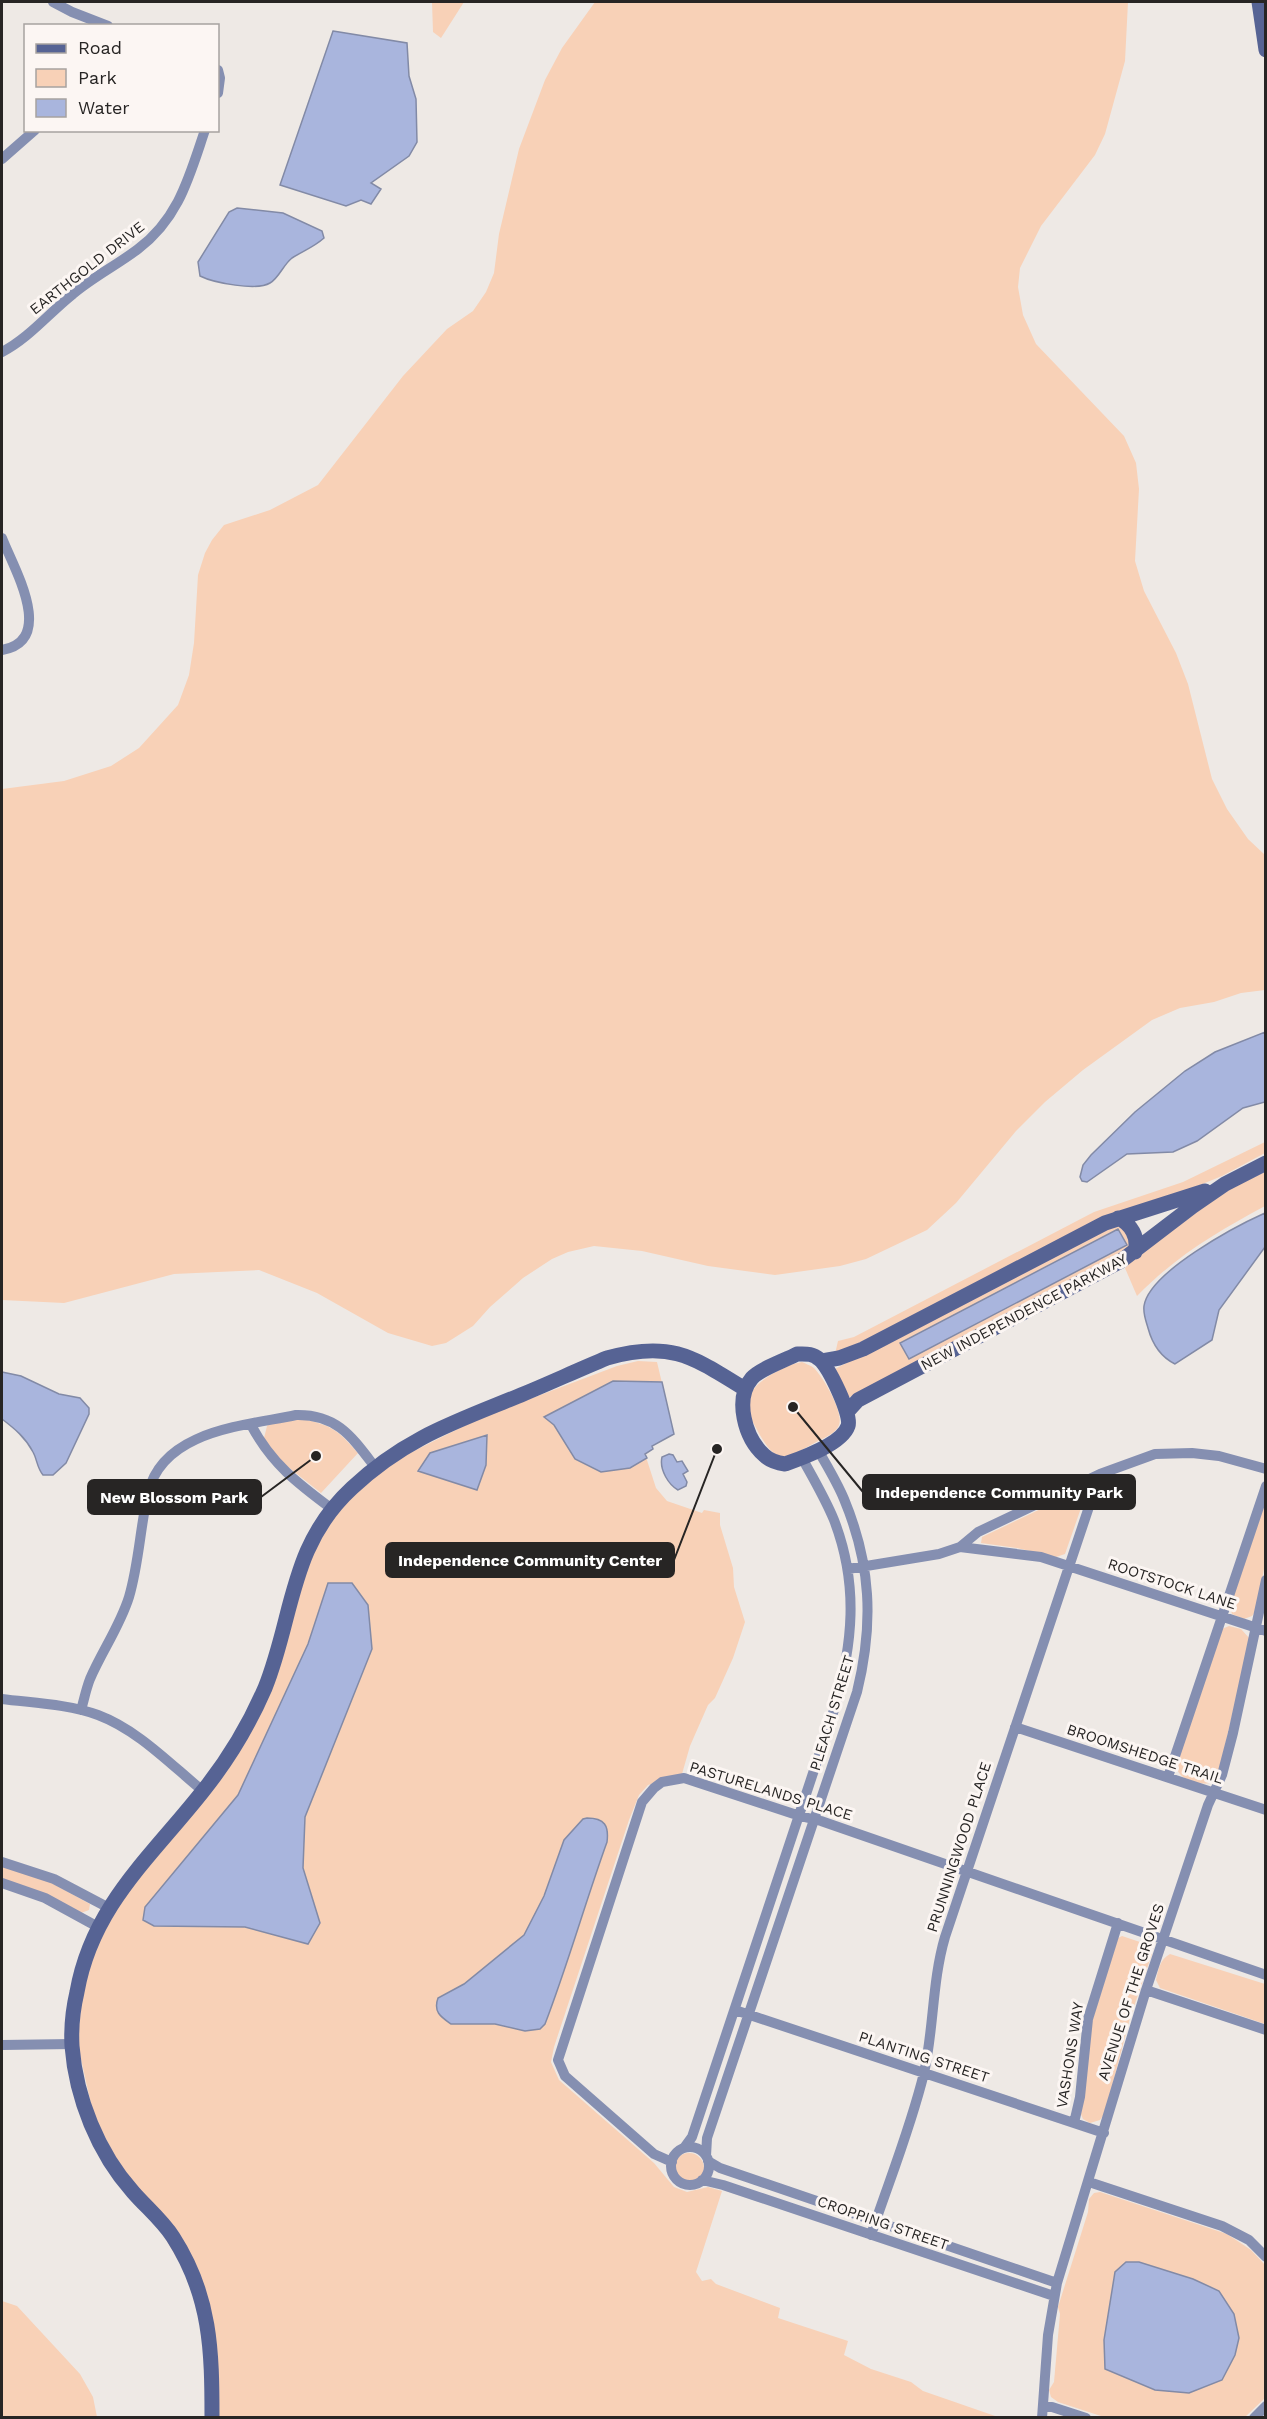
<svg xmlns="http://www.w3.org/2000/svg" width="1267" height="2419" font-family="'Work Sans',sans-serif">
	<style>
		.green { fill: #f8d1b7 }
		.water { fill: #a9b5dd; stroke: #828aa6; stroke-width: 1.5 }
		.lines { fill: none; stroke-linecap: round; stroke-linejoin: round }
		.street { stroke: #858fb1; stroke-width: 10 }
		.secondary { stroke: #566394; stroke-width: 15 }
		.labels { text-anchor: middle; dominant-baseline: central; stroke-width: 6; stroke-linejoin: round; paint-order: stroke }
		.street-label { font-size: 15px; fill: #272524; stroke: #fcf6f3 }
		.leader { fill: none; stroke: #272524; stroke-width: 2 }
		.callout-dot { fill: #272524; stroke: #fcf6f3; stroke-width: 2 }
		.callout { fill: #272524; stroke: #272524; stroke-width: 2 }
		.callout-label { font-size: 16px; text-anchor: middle; font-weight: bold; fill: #fff }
	</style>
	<rect width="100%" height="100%" fill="#eee9e5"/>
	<path class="green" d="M 432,2 L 464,2 L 441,38 L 433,32 Z
		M 595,2 L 1128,2 L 1125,61 L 1105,134 L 1095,155 L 1041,226 L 1020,268 L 1018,287 L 1023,315 L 1036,344 L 1124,436 L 1136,463 L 1139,489 L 1135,561 L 1144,591 L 1176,653 L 1188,684 L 1212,779 L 1227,809 L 1248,839 L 1265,855 L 1265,990 L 1241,993 L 1214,1002 L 1180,1008 L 1152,1020 L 1083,1070 L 1045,1102 L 1016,1131 L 956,1203 L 927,1230 L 866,1259 L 840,1266 L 775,1275 L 708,1266 L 642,1251 L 594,1246 L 568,1252 L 552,1259 L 523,1278 L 490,1307 L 473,1326 L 446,1343 L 432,1346 L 388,1333 L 317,1293 L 259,1270 L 174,1274 L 64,1303 L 2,1300 L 2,789 L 64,781 L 111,766 L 139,748 L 178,705 L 189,675 L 194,643 L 198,575 L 205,553 L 212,540 L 224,525 L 270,510 L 318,485 L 403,376 L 447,329 L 473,311 L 486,292 L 494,273 L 499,234 L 519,149 L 545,80 L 562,48 Z
		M 1265,1142 L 1265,1153 L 1222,1176 L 1158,1202 L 835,1354 L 838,1341 L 854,1337 L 1094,1212 L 1183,1182 Z
		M 1265,1172 L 1265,1206 C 1217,1232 1176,1256 1137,1296 L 1125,1268 L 1133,1259 L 1225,1191 Z
		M 1112,1225 L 1117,1225 L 1126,1230 L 1132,1249 L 848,1398 L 833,1370 Z
		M 638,1361 L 657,1362 L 674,1434 L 652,1446 L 653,1449 L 645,1454 L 656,1488 L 667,1501 L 702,1513 L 704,1510 L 720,1513 L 720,1525 L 733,1568 L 734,1587 L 745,1622 L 733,1658 L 715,1698 L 708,1705 L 690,1746 L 682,1774 L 648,1785 L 639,1795 L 629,1820 L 554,2047 L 551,2062 L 559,2080 L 654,2163 L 674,2187 L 687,2192 L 708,2187 L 722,2191 L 696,2272 L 702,2281 L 711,2279 L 716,2284 L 780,2308 L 778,2318 L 848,2341 L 844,2355 L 871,2369 L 911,2382 L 923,2391 L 998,2417 L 218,2418 L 213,2320 L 130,2178 L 114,2155 L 93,2113 L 79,2050 L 79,2026 L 83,1987 L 90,1959 L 124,1894 L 223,1774 L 314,1549 L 340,1509 L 374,1476 L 394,1461 L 482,1417 L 617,1366 Z
		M 802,1362 C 806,1364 810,1365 814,1368 C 823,1377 844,1412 839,1425 C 836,1433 826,1437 818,1441 C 782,1461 776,1466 755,1426 C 741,1400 750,1388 772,1374 C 782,1369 790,1364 802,1362 Z
		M 304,1419 C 335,1427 337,1430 358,1453 L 321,1493 L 278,1459 L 264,1438 L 267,1426 L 270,1423 Z
		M 1265,1494 L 1265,1563 L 1257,1609 L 1252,1616 L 1244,1619 L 1232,1614 L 1229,1604 Z
		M 1066,1497 L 1076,1498 L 1081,1508 L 1065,1554 L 1056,1557 L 1017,1548 L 981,1543 L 982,1537 Z
		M 1229,1626 L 1241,1629 L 1250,1639 L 1219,1771 L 1213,1782 C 1201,1787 1177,1780 1176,1765 L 1222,1629 Z
		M 2,1864 L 39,1876 L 90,1904 L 89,1910 L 81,1913 L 2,1879 Z
		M 1122,1936 L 1146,1944 L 1152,1954 L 1130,2018 L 1105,2113 L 1100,2120 L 1090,2123 L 1083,2119 L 1080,2112 L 1089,2031 L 1118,1938 Z
		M 1170,1954 L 1265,1984 L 1265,2024 L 1160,1988 L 1156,1980 C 1158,1970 1160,1959 1170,1954 Z
		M674 2168a15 15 0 1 1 30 0a15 15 0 1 1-30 0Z
		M 1100,2192 L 1227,2234 L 1251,2250 L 1265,2265 L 1265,2398 L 1245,2417 L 1104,2417 L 1058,2402 L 1051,2397 L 1049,2390 L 1054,2382 L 1060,2314 L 1058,2307 L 1088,2212 L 1089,2199 L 1094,2193 Z
		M 2,2301 L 17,2306 L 80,2374 L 93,2397 L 97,2417 L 2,2417 Z"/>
	<path class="water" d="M 333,31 L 407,43 L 409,76 L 416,99 L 417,142 L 409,156 L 371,183 L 381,189 L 371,204 L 361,200 L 346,206 L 280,185 Z
		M 237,208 L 283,213 L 322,231 L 324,238 C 314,247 303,251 292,258 C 283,265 279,278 270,283 C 257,291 214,283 200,276 L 198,262 L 229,212 Z
		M 1265,1032 L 1265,1102 L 1243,1108 L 1197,1141 L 1173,1152 L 1127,1154 L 1087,1182 L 1082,1181 L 1080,1177 L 1083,1165 L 1091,1155 L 1135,1112 L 1185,1071 L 1215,1052 Z
		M 1265,1213 L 1265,1247 L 1219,1310 L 1212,1340 L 1175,1364 C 1161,1357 1152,1343 1148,1328 C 1146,1321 1143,1314 1144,1306 C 1149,1272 1236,1226 1265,1213 Z
		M 1118,1229 L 1127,1245 L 909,1359 L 900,1343 Z
		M 2,1372 L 21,1376 L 59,1394 L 80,1398 L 89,1408 L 89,1414 L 66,1463 L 53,1475 L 43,1475 C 37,1468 37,1459 33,1452 C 25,1437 15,1429 2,1419 Z
		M 613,1381 L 662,1382 L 674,1434 L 652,1446 L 653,1449 L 645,1454 L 647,1458 L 630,1468 L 601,1472 L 575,1459 L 554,1425 L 544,1417 Z
		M 487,1435 L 486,1465 L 477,1490 L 418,1471 L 430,1453 Z
		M 669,1454 L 673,1455 L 677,1462 L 682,1461 L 688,1471 L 683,1474 L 687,1482 L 686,1486 L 678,1490 C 669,1485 659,1470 662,1457 Z
		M 328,1583 L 352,1583 L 368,1605 L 372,1649 L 305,1817 L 303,1868 L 320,1923 L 308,1944 L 245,1927 L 154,1926 L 143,1920 L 145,1907 L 238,1795 L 308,1644 Z
		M 587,1818 C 605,1818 609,1826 607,1842 C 585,1903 568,1964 545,2024 L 540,2029 L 525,2031 L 495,2024 L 451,2024 C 441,2017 433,2012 438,1998 L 464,1984 L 524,1935 L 544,1896 L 564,1840 L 583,1819 Z
		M 1126,2262 L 1139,2262 L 1193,2279 L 1219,2291 L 1234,2314 L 1239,2338 L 1235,2355 L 1222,2380 L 1189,2393 L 1155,2390 L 1105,2369 L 1104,2340 L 1115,2272 Z"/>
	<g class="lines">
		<path class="street" d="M 53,2 L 72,12 L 108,26
			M 218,70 L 220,78 L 218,93
			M 2,159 L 35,130
			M 2,352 C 29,338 49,313 73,294 C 93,277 117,265 138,249 C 179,218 189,177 205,130
			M 2,538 C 13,567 57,640 2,650
			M 251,1425 C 272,1464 297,1483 332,1509
			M 960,1547 L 1041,1557 L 1266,1631
			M 848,1569 L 939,1554 L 960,1547 L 978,1532 L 1100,1474 L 1155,1454 L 1192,1453 L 1219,1456 L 1266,1469
			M 2,1699 C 33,1703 68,1704 98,1715 C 138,1730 170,1764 203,1791
			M 81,1710 C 84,1700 86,1689 90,1679 C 102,1651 120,1626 129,1597 C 139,1563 140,1528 148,1493 C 163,1430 244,1426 296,1415 C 337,1414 352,1437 375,1467
			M 1015,1727 L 1266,1810
			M 1168,1777 L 1266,1486
			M 2,1862 L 54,1879 L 109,1908
			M 2,1883 L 45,1898 L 98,1927
			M 1146,1990 L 1266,2030
			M 735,2010 L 1104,2133
			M 2,2045 L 72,2044
			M 1074,2123 L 1080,2097 L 1088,2019 L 1118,1923
			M671 2166a19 19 0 1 1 38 0a19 19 0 1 1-38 0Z
			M 684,2148 L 692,2137 L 834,1710 C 853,1644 859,1585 834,1520 C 825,1498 813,1478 802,1458
			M 706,2156 L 707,2138 L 857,1692 C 874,1623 871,1564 844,1499 C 837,1482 827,1466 818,1450
			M 708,2161 L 720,2168 L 1057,2283
			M 672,2162 L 654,2154 L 565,2076 L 558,2060 L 642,1802 L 654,1788 L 662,1782 L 684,1778 L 800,1816 L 821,1821 L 1266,1975
			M 702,2180 L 723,2185 L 1054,2296
			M 1089,2182 L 1222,2226 L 1249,2240 L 1266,2257
			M 871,2235 C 889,2181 911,2127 924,2073 C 934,2028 932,1981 945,1937 L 1100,1474
			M 1043,2407 L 1052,2407 L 1086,2418
			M 1042,2418 L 1048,2335 L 1057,2283 L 1146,1990 L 1208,1805 L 1222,1775 L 1233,1733 L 1266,1580
			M 1254,2418 L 1266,2406"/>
		<path class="secondary" d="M 1259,2 L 1266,50
			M 1118,1218 C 1131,1224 1139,1237 1135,1252
			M 797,1354 C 806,1354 812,1353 819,1359 C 829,1367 852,1415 848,1426 C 842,1444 802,1458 785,1464 C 778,1463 769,1460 764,1455 C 745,1438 734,1399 752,1378 C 760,1369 786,1360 797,1354 Z
			M 822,1361 L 839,1358 L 863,1349 L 1105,1223 L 1205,1191
			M 848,1411 L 858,1400 L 1121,1261 L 1193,1206 L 1225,1184 L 1266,1163
			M 212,2418 C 212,2351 211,2296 173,2237 C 162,2220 146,2207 133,2192 C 98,2153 76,2098 72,2046 C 71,2028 73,2009 77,1992 C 92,1906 151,1857 203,1791 C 228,1760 249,1725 265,1688 C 294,1616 289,1546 352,1488 C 405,1438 455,1422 521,1395 C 550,1383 578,1370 607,1358 C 671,1340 693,1357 745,1389"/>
	</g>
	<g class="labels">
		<g class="street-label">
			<text transform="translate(87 268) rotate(-38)">EARTHGOLD DRIVE</text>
			<text transform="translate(1024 1312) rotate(-28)">NEW INDEPENDENCE PARKWAY</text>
			<text transform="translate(1172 1584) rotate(18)">ROOTSTOCK LANE</text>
			<text transform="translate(832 1713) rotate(-73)">PLEACH STREET</text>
			<text transform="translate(1145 1754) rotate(18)">BROOMSHEDGE TRAIL</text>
			<text transform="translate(771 1791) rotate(17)">PASTURELANDS PLACE</text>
			<text transform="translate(959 1847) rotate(-72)">PRUNNINGWOOD PLACE</text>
			<text transform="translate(1131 1992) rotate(-72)">AVENUE OF THE GROVES</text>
			<text transform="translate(1070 2055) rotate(-81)">VASHONS WAY</text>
			<text transform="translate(924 2057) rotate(18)">PLANTING STREET</text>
			<text transform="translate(883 2223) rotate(19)">CROPPING STREET</text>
		</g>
	</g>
	<path class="leader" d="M793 1407L863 1492M316 1456L261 1497M717 1449L674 1560"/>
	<g class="callout-dot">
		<circle cx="793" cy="1407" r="6"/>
		<circle cx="316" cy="1456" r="6"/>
		<circle cx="717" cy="1449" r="6"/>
	</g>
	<g class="callout">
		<rect x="863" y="1475" width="272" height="34" rx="6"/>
		<rect x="88" y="1480" width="173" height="34" rx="6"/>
		<rect x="386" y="1543" width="288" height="34" rx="6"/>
	</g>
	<g class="callout-label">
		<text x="999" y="1498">Independence Community Park</text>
		<text x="174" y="1503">New Blossom Park</text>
		<text x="530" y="1566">Independence Community Center</text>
	</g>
	<rect width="1267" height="2419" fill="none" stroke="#272524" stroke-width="6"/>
	<rect x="24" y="24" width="195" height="108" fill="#fcf6f3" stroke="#a7a2a0" stroke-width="1.5"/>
	<rect x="36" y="44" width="30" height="9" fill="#566394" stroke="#a7a2a0" stroke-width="1.5"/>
	<text x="78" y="54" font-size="18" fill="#272524">Road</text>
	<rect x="36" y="69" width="30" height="18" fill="#f8d1b7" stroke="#a7a2a0" stroke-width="1.5"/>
	<text x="78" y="84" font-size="18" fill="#272524">Park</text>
	<rect x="36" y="99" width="30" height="18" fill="#a9b5dd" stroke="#a7a2a0" stroke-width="1.5"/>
	<text x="78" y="114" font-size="18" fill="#272524">Water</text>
</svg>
